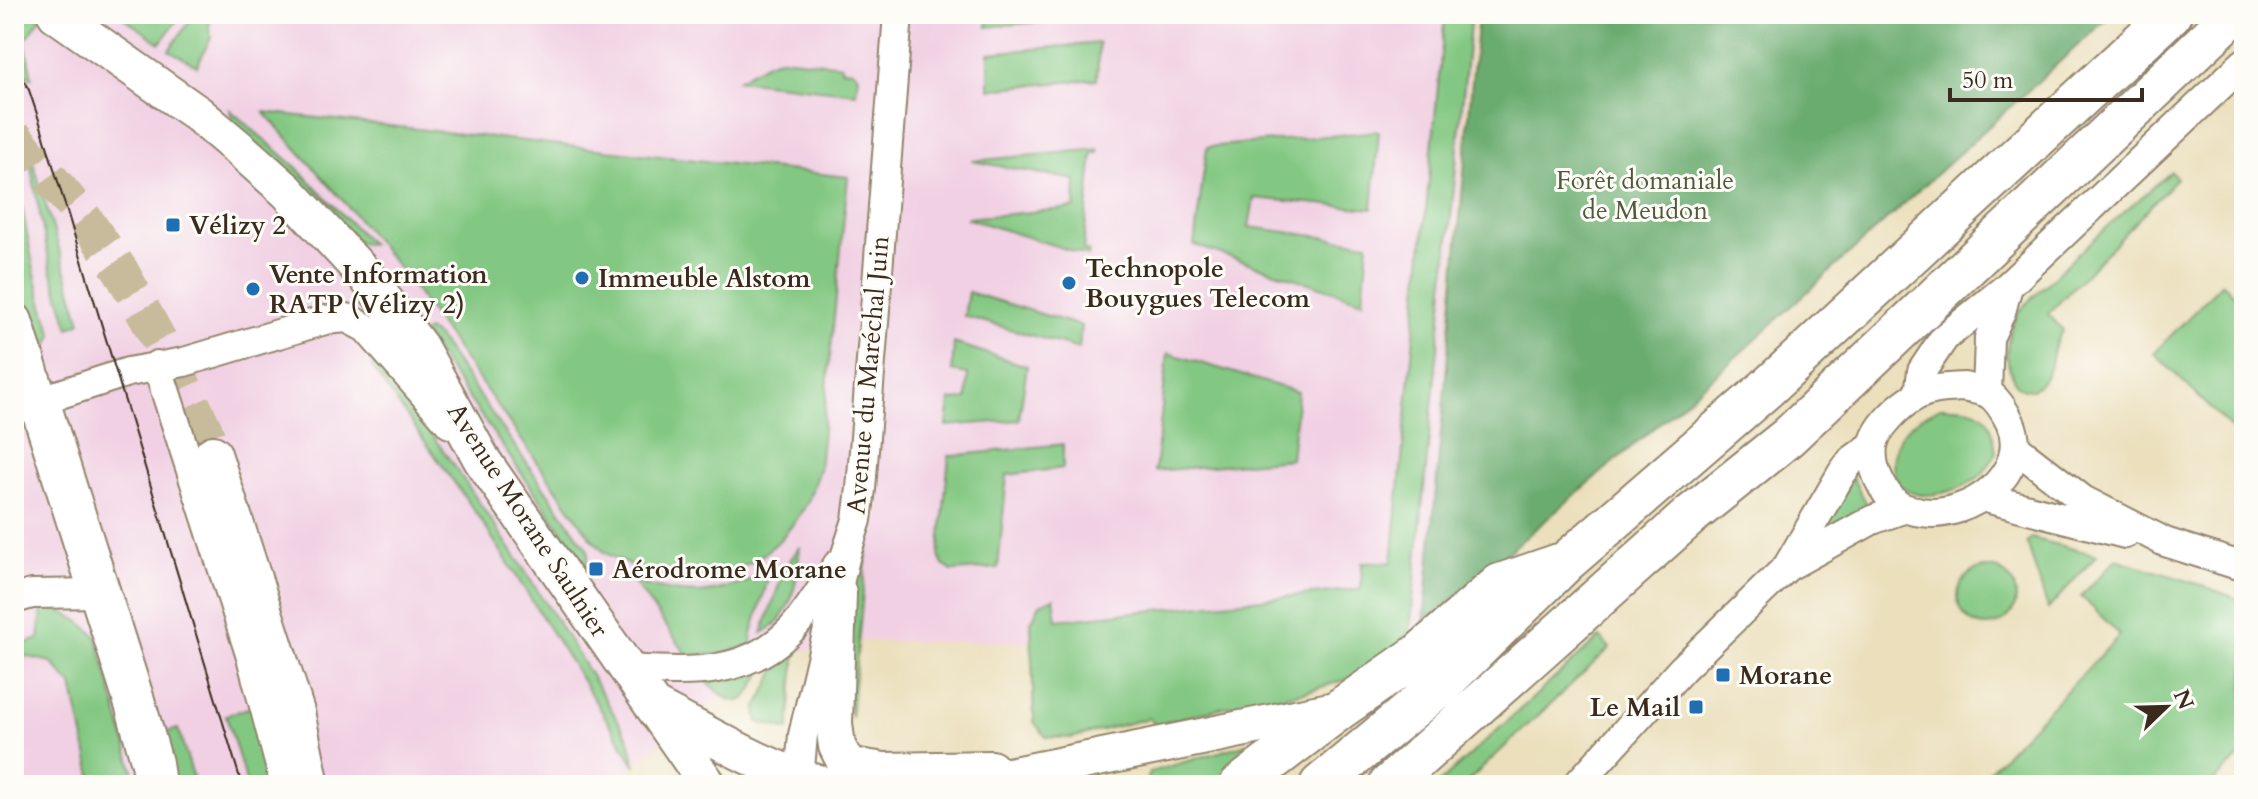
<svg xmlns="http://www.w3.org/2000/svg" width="2258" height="799" font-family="Cardo,serif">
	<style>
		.built { fill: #f1d0e3 }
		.green { fill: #83c882; stroke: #5f7950; stroke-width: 2 }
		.forest { fill: #6aac70; stroke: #526b47; stroke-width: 2 }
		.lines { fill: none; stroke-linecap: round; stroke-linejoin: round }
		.major-tunnel { stroke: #c8bb9c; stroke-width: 36; stroke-dasharray: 36 18; stroke-linecap: butt }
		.minor-casing { stroke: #93846d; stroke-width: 32 }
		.major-casing { stroke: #93846d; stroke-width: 40 }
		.highway-casing { stroke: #93846d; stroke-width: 44 }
		.minor { stroke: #fff; stroke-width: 28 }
		.major { stroke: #fff; stroke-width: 36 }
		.highway { stroke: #fff; stroke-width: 40 }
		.tram { stroke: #3b2a1e; stroke-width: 2 }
		.poi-dot { fill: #1f6fb2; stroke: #fdfcf7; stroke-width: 3 }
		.labels { text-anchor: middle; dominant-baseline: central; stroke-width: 6; stroke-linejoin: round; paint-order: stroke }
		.park-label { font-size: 26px; fill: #51593c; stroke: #fdfcf7 }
		.poi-label { font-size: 26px; font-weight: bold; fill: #3b2a1e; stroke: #fdfcf7; text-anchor: start }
		.street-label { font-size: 26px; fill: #3b2a1e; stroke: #fdfcf7 }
	</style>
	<rect width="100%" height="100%" fill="#fdfcf7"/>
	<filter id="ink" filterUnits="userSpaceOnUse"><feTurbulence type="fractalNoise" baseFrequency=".0125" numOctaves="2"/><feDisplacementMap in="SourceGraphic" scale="16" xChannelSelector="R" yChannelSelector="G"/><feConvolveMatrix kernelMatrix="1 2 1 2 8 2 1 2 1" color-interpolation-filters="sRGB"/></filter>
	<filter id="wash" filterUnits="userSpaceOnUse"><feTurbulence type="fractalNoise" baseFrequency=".006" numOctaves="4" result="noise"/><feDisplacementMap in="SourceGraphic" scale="32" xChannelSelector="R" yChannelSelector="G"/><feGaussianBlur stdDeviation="1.8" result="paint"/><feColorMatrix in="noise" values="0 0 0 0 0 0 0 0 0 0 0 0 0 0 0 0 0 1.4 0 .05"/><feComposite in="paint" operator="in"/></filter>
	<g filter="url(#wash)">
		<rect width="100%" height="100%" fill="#ebdfbc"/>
		<path class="built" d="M 14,14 L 1473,14 L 1424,624 L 1261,643 L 849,641 L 769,658 L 608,785 L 14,785 Z"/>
		<path class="green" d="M 14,14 L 35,14 L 41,18 L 25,41 L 32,78 L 29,78 L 14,54 Z
			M 118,14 L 182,14 L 160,43 Z
			M 195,14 L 210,14 L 209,30 L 211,37 L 197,66 L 169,50 Z
			M 988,14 L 1059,14 L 1058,20 L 987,27 Z
			M 1445,14 L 1471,14 L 1410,630 L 1393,657 L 1357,676 L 1305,692 L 1224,707 L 1155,725 L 1149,718 L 1071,738 L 1046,737 L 1034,722 L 1031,622 L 1040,604 L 1054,598 L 1057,620 L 1361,589 L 1362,563 L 1392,562 Z
			M 1099,43 L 1097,79 L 989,89 L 989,53 Z
			M 782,58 L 841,65 L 841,69 L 853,70 L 858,76 L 856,93 L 737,80 L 769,62 Z
			M 14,107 L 25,135 L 81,322 L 69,328 L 50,266 L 31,168 Z
			M 230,110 L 296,167 L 371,244 L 359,243 L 233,124 Z
			M 264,112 L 848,177 L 819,469 L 808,502 L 795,522 L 779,541 L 759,558 L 736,570 L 688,580 L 644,572 L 605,553 L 592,539 L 403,273 L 345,203 Z
			M 1379,131 L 1372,209 L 1254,198 L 1249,227 L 1368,243 L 1363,301 L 1194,245 L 1207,147 Z
			M 1099,149 L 1099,153 L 1093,153 L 1083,250 L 1089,252 L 1088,256 L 966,218 L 1075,208 L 1076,180 L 972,161 Z
			M 14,167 C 27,224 32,281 53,335 L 48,346 L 41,349 L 14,261 Z
			M 2171,172 L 2177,178 L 2048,314 L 2063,330 C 2047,351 2058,373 2032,390 C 2019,390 2015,384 2011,373 C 2004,357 2007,335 2015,319 C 2022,305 2037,294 2048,283 C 2087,243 2129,208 2171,172 Z
			M 2222,283 L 2244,305 L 2244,427 L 2237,434 L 2154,353 Z
			M 968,292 L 1081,326 L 1079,349 L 964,316 Z
			M 427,330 L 438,337 L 588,550 L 588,568 L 423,333 Z
			M 954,343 L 1027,366 L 1019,420 L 947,426 L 950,400 L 967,399 L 968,374 L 952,371 Z
			M 1168,353 L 1298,392 L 1291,459 L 1155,471 Z
			M 378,361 C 469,482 551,607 628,737 L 636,766 L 481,520 L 371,366 Z
			M 1940,407 C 1981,406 1992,411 1996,454 C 1991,461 1987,469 1981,475 C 1966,488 1937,498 1916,494 C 1887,488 1889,451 1904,432 C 1912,421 1928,414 1940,407 Z
			M 1063,444 L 1063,468 L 1007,475 L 998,568 L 952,571 L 943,565 L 939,556 L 949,456 Z
			M 1852,477 L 1869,508 L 1814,550 Z
			M 2031,538 L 2097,555 L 2048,609 L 2027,543 Z
			M 864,539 L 868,540 L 851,718 L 847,686 L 858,559 Z
			M 800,546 C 797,578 795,617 762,633 L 785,568 Z
			M 2116,559 L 2201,585 L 2244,601 L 2244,752 L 2210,785 L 1976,785 L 2120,635 L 2081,596 Z
			M1958 597a29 29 0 1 1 58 0a29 29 0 1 1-58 0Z
			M 770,572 L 751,637 L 753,645 L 719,654 L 687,655 L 634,582 C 691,599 716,596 770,572 Z
			M 42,608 C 66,610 80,620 97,637 L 137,785 L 94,785 L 72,685 L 51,662 L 24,656 L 14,661 L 14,647 L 39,639 Z
			M 1600,637 L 1610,648 L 1464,785 L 1437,785 Z
			M 797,639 L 789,730 L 758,722 L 756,710 L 779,664 L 776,659 Z
			M 765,666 C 746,700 744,716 708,683 L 709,681 Z
			M 258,705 L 278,785 L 247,785 L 226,715 Z
			M 178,729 L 196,785 L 170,785 L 160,734 Z
			M 1274,736 L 1275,746 L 1217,785 L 1146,785 L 1150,772 Z"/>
		<path class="forest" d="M 1478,14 L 2112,14 L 1725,367 L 1424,624 Z"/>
	</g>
	<g filter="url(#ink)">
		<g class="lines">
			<path class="major-tunnel" d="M 14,136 L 85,219 L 121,271 L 179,376 L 204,428 L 213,454"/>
			<defs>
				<path id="minor" d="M 157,365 L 251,657 L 285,785
					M 1964,387 C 1971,389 1981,390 1988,393 C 1997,399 2005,412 2010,422 C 2033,473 1968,520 1921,512 C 1913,510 1905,510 1898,505 C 1882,492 1870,467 1873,446 C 1876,427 1901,404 1916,396 C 1931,388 1948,388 1964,387 Z
					M 1987,393 L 1989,338 L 2001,312 L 2008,286
					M 1919,394 L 1922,371 L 1944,338 L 2008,286 L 2244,63
					M 14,409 L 128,372 L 184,362 L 325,320 L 347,318 L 366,328 L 450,424
					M 2016,448 L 2083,500 L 2165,542 L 2244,567
					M 1982,497 L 2125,534
					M 1787,567 L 1842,473 L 1851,461 L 1873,445
					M 14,599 L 32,594 L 101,593
					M 626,669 C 686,672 744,678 791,630 C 809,612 823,585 838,564
					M 799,779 L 803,735 L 846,554 L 857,520 L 861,489 L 898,14
					M 1577,785 L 1682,669 L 1787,567 L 1872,520 L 1903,509"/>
				<path id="major" d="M 56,14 L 198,114 L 242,151 L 287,191 L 366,276 L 419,346 L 482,460 L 708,785
					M 14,321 L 39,401
					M 213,454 L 296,712 L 311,785
					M 838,593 L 834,724 L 837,746 L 843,758 L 852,766 L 884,771 L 991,769
					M 655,707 C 710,735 764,769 824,785
					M 964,785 L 1340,709"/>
				<path id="highway" d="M 39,401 L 136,707 L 152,763 L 155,785
					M 1240,785 L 1340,709 L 1419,654 L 1500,584 L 1559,564
					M 1320,785 L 1442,684 L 1567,561 L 1767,388 L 2171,14
					M 1389,785 L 1692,514 L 1788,437 L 2234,14"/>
			</defs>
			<use href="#minor" class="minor-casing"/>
			<use href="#major" class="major-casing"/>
			<use href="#highway" class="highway-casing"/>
			<use href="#minor" class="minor"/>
			<use href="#major" class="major"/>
			<use href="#highway" class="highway"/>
			<path class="tram" d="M 14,64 L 29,90 L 41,126 L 242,785"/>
		</g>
	</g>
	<g class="poi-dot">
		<rect x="165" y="217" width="16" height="16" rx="4"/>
		<circle cx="582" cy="278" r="8"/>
		<circle cx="1069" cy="283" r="8"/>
		<circle cx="253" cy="289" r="8"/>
		<rect x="588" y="561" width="16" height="16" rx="4"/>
		<rect x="1715" y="667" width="16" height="16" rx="4"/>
		<rect x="1688" y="699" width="16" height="16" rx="4"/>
	</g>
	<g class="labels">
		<g class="park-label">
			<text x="1645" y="180">Forêt domaniale<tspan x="1645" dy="30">de Meudon</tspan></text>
		</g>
		<g class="poi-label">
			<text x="189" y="225">Vélizy 2</text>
			<text x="1085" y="268">Technopole<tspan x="1085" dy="30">Bouygues Telecom</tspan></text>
			<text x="269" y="274">Vente Information<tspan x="269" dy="30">RATP (Vélizy 2)</tspan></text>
			<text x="598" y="278">Immeuble Alstom</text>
			<text x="612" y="569">Aérodrome Morane</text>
			<text x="1739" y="675">Morane</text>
			<text x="1680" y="707" text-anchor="end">Le Mail</text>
		</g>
		<g class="street-label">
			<text transform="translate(868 375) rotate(-85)">Avenue du Maréchal Juin</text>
			<text transform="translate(528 520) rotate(57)">Avenue Morane Saulnier</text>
		</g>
	</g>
	<rect width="2258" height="799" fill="none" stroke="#fdfcf7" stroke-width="48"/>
	<g transform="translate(2166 707) rotate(67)" stroke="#fdfcf7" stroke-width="6" paint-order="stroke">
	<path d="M0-6L14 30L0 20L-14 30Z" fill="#3b2a1e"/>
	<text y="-12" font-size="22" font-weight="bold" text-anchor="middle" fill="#3b2a1e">N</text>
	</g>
	<path d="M1950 88v12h192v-12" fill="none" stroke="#3b2a1e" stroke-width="4"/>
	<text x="1962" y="88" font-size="24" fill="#3b2a1e" stroke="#fdfcf7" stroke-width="6" paint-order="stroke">50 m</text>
</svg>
